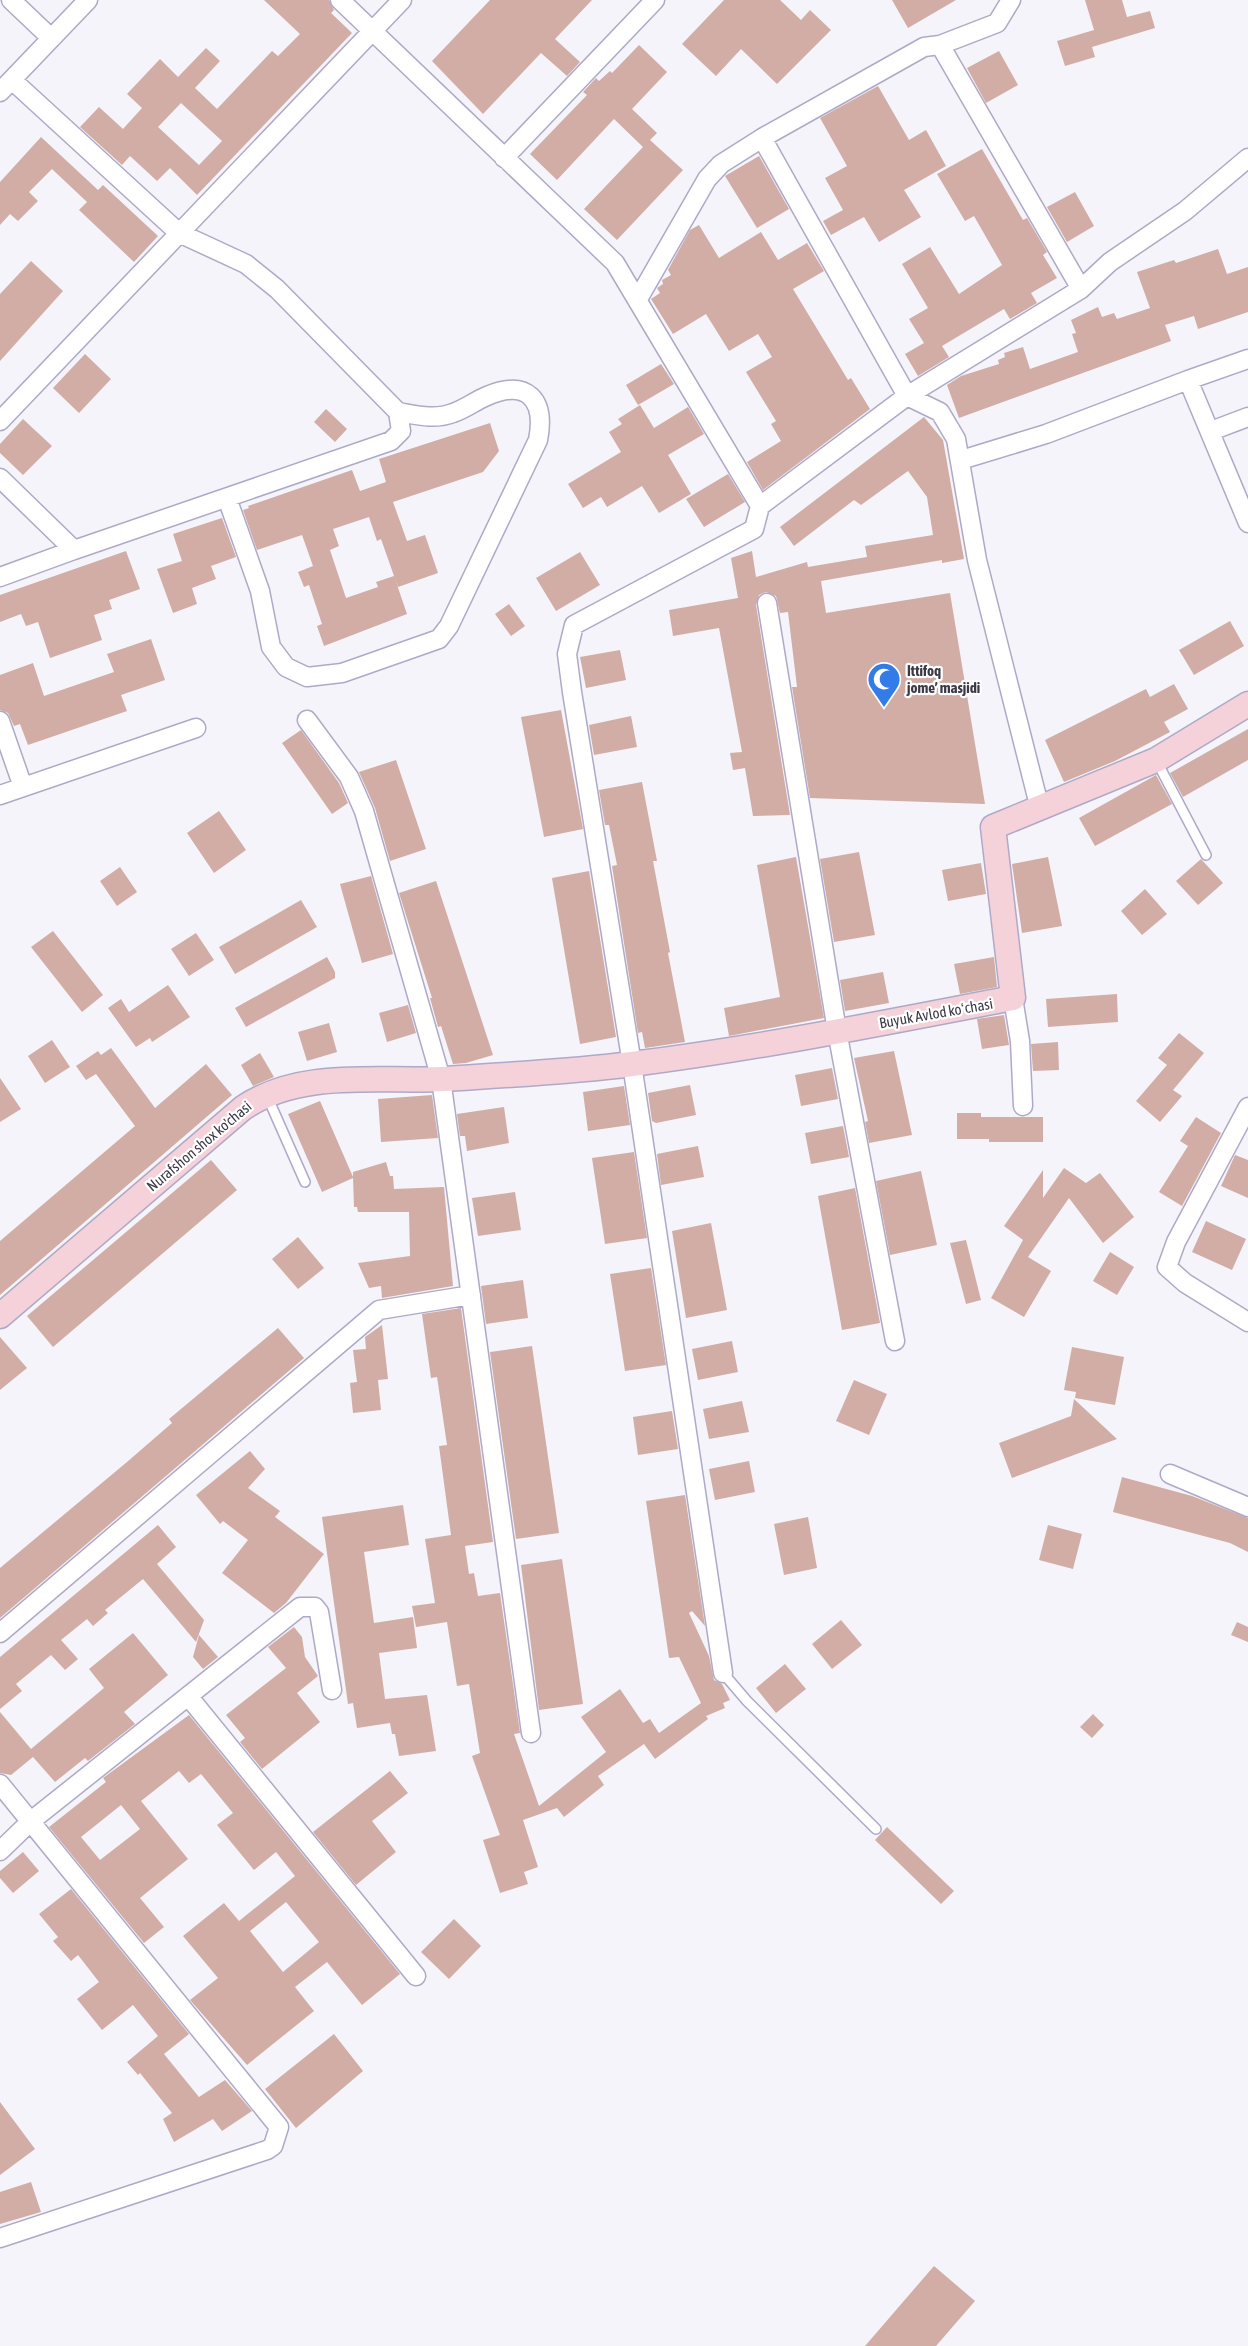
<svg xmlns="http://www.w3.org/2000/svg" width="1248" height="2346" font-family="'Asap Condensed',sans-serif">
	<style>
		.building { fill: #d1ada6; fill-rule: evenodd }
		.lines { fill: none; stroke-linecap: round; stroke-linejoin: round }
		.lane-casing { stroke: #aea9c7; stroke-width: 12 }
		.street-casing { stroke: #aea9c7; stroke-width: 21 }
		.secondary-casing { stroke: #aea9c7; stroke-width: 27 }
		.lane { stroke: #fff; stroke-width: 9 }
		.street { stroke: #fff; stroke-width: 18 }
		.secondary { stroke: #f5d1da; stroke-width: 24 }
		.labels { text-anchor: middle; dominant-baseline: central; stroke-width: 4.5; stroke-linejoin: round; paint-order: stroke }
		.poi-label { font-size: 15px; font-weight: bold; fill: #3c3a46; stroke: #fff; text-anchor: start }
		.street-label { font-size: 15px; fill: #3c3a46; stroke: #fff }
	</style>
	<rect width="100%" height="100%" fill="#f5f4fa"/>
	<path class="building" d="M 264,0 L 329,0 L 334,10 L 331,13 L 352,33 L 197,195 L 170,168 L 157,181 L 130,156 L 122,165 L 80,127 L 99,107 L 123,129 L 142,108 L 127,94 L 160,59 L 178,77 L 206,48 L 220,61 L 195,88 L 217,109 L 272,51 L 278,56 L 300,34 ZM 181,103 L 222,141 L 199,165 L 158,127 Z
		M 490,0 L 592,0 L 555,39 L 580,62 L 567,76 L 541,53 L 483,114 L 432,61 Z
		M 724,0 L 780,0 L 801,20 L 810,10 L 831,30 L 777,84 L 741,49 L 716,76 L 682,44 Z
		M 892,0 L 956,0 L 908,28 Z
		M 1085,0 L 1122,0 L 1127,17 L 1150,11 L 1155,28 L 1092,47 L 1095,57 L 1065,66 L 1057,41 L 1094,30 Z
		M 639,45 L 667,72 L 632,109 L 657,133 L 650,140 L 683,170 L 617,240 L 584,209 L 643,147 L 614,119 L 557,180 L 530,154 L 587,95 L 583,92 L 596,78 L 599,81 L 610,71 L 612,73 Z
		M 999,51 L 1018,85 L 986,103 L 967,68 Z
		M 878,86 L 909,140 L 926,130 L 946,166 L 904,190 L 921,217 L 879,242 L 864,217 L 831,235 L 823,221 L 843,210 L 825,178 L 847,166 L 820,118 Z
		M 41,137 L 98,190 L 103,185 L 158,236 L 134,262 L 79,210 L 87,202 L 52,169 L 29,192 L 38,201 L 18,221 L 10,214 L 0,225 L 0,182 Z
		M 982,149 L 1023,220 L 1027,218 L 1047,252 L 1043,255 L 1057,278 L 1031,293 L 1037,303 L 1010,319 L 1004,309 L 942,346 L 949,357 L 918,376 L 905,354 L 924,343 L 909,319 L 928,308 L 902,264 L 930,247 L 959,294 L 1002,265 L 974,216 L 965,221 L 937,174 Z
		M 759,156 L 789,209 L 757,228 L 725,176 Z
		M 1075,192 L 1094,226 L 1067,242 L 1047,207 Z
		M 699,225 L 719,258 L 761,232 L 778,260 L 807,243 L 824,271 L 793,289 L 848,380 L 851,378 L 870,409 L 763,490 L 747,462 L 781,441 L 771,424 L 776,421 L 746,372 L 772,357 L 758,334 L 729,351 L 706,314 L 673,334 L 651,299 L 660,293 L 657,288 L 663,284 L 662,280 L 671,275 L 668,270 L 690,230 Z
		M 1218,249 L 1227,274 L 1248,267 L 1248,312 L 1198,329 L 1194,316 L 1165,325 L 1171,341 L 959,418 L 947,385 L 961,376 L 999,364 L 998,360 L 1005,357 L 1004,353 L 1023,347 L 1030,369 L 1078,352 L 1072,334 L 1076,333 L 1071,320 L 1098,307 L 1102,317 L 1114,313 L 1117,319 L 1150,308 L 1137,272 L 1174,260 L 1176,263 Z
		M 31,261 L 63,291 L 0,361 L 0,294 Z
		M 85,354 L 111,379 L 79,413 L 53,388 Z
		M 661,364 L 674,384 L 638,405 L 626,385 Z
		M 640,405 L 654,428 L 688,407 L 704,434 L 668,455 L 691,494 L 659,513 L 642,486 L 607,507 L 601,497 L 583,508 L 568,484 L 621,452 L 609,432 L 622,424 L 618,419 Z
		M 326,409 L 347,429 L 335,442 L 314,422 Z
		M 924,417 L 943,440 L 964,559 L 942,563 L 942,560 L 821,581 L 826,613 L 950,593 L 985,804 L 810,798 L 792,687 L 797,687 L 788,612 L 780,613 L 776,596 L 766,592 L 759,595 L 756,605 L 790,815 L 753,816 L 745,768 L 733,770 L 730,753 L 742,752 L 719,628 L 673,636 L 669,610 L 738,598 L 731,558 L 752,551 L 756,577 L 807,562 L 808,567 L 867,557 L 865,546 L 933,535 L 927,497 L 908,471 L 861,505 L 854,500 L 794,546 L 780,527 Z
		M 23,419 L 52,446 L 23,475 L 0,453 L 0,444 Z
		M 490,423 L 499,451 L 483,472 L 393,502 L 407,541 L 425,535 L 438,573 L 398,587 L 394,576 L 407,614 L 324,646 L 317,626 L 322,624 L 309,585 L 304,587 L 298,572 L 313,566 L 302,535 L 257,550 L 243,510 L 249,508 L 248,506 L 352,470 L 360,491 L 386,482 L 379,459 ZM 369,517 L 377,541 L 381,539 L 394,576 L 376,582 L 378,587 L 346,598 L 330,550 L 339,546 L 333,529 Z
		M 728,474 L 745,502 L 704,527 L 686,499 Z
		M 222,518 L 236,557 L 211,566 L 216,579 L 192,588 L 197,604 L 173,613 L 157,569 L 182,561 L 173,534 Z
		M 126,551 L 140,589 L 109,600 L 112,609 L 94,615 L 102,640 L 50,658 L 38,622 L 26,626 L 21,614 L 0,622 L 0,595 Z
		M 580,552 L 600,585 L 556,611 L 536,578 Z
		M 509,604 L 525,626 L 511,636 L 495,614 Z
		M 1230,621 L 1244,646 L 1194,675 L 1179,650 Z
		M 151,639 L 165,680 L 121,695 L 127,711 L 28,745 L 20,724 L 14,726 L 8,713 L 0,710 L 0,675 L 33,663 L 44,696 L 114,672 L 107,654 Z
		M 620,650 L 626,680 L 586,688 L 580,657 Z
		M 1174,684 L 1188,709 L 1164,722 L 1170,732 L 1115,761 L 1064,782 L 1045,740 L 1146,689 L 1150,697 Z
		M 561,710 L 583,829 L 544,837 L 521,717 Z
		M 631,716 L 637,747 L 594,755 L 589,725 Z
		M 1248,729 L 1248,760 L 1183,797 L 1170,773 Z
		M 301,730 L 339,783 L 348,803 L 332,814 L 282,743 Z
		M 396,760 L 426,849 L 390,861 L 375,808 L 359,772 Z
		M 1156,775 L 1172,804 L 1095,846 L 1079,818 Z
		M 642,782 L 657,861 L 653,861 L 670,952 L 668,953 L 685,1042 L 645,1048 L 642,1032 L 638,1033 L 612,866 L 617,865 L 609,825 L 605,825 L 599,790 Z
		M 219,811 L 246,850 L 214,873 L 187,833 Z
		M 859,852 L 875,935 L 834,942 L 820,859 Z
		M 796,857 L 824,1018 L 729,1036 L 724,1008 L 780,997 L 757,865 Z
		M 1048,857 L 1062,926 L 1022,933 L 1012,864 Z
		M 1201,859 L 1223,883 L 1198,905 L 1176,881 Z
		M 981,863 L 986,894 L 948,901 L 942,870 Z
		M 120,867 L 137,892 L 117,906 L 100,881 Z
		M 589,871 L 616,1037 L 580,1044 L 552,878 Z
		M 371,876 L 393,954 L 362,963 L 340,884 Z
		M 436,881 L 493,1055 L 466,1063 L 453,1064 L 441,1026 L 438,1027 L 430,998 L 432,998 L 399,893 Z
		M 1145,889 L 1167,914 L 1142,935 L 1121,911 Z
		M 301,900 L 317,927 L 235,974 L 219,947 Z
		M 53,931 L 103,995 L 82,1012 L 31,947 Z
		M 196,933 L 214,960 L 189,976 L 171,949 Z
		M 327,957 L 335,972 L 335,978 L 246,1027 L 235,1008 Z
		M 994,957 L 997,987 L 960,994 L 954,964 Z
		M 883,972 L 889,1003 L 845,1011 L 840,980 Z
		M 168,985 L 190,1017 L 152,1042 L 150,1038 L 136,1047 L 108,1008 L 121,999 L 129,1012 Z
		M 1117,994 L 1118,1022 L 1048,1027 L 1046,999 Z
		M 408,1005 L 416,1033 L 387,1042 L 379,1013 Z
		M 1004,1015 L 1009,1045 L 982,1049 L 977,1019 Z
		M 329,1023 L 337,1052 L 307,1061 L 298,1032 Z
		M 1179,1033 L 1204,1053 L 1173,1090 L 1182,1096 L 1160,1122 L 1136,1101 L 1167,1065 L 1158,1058 Z
		M 52,1040 L 70,1067 L 45,1083 L 28,1056 Z
		M 1058,1042 L 1059,1070 L 1033,1071 L 1031,1044 Z
		M 111,1048 L 155,1108 L 206,1064 L 232,1095 L 0,1295 L 0,1241 L 135,1126 L 96,1074 L 86,1080 L 76,1066 L 98,1051 L 101,1055 Z
		M 894,1051 L 912,1135 L 869,1143 L 865,1122 L 868,1121 L 854,1058 Z
		M 260,1053 L 274,1077 L 253,1086 L 241,1065 Z
		M 832,1068 L 838,1099 L 801,1106 L 795,1075 Z
		M 0,1078 L 21,1109 L 0,1122 Z
		M 690,1085 L 696,1115 L 656,1123 L 652,1121 L 648,1093 Z
		M 624,1086 L 630,1125 L 588,1131 L 583,1092 Z
		M 432,1095 L 438,1138 L 381,1142 L 378,1099 Z
		M 320,1101 L 353,1177 L 353,1172 L 386,1162 L 390,1176 L 393,1176 L 394,1189 L 444,1187 L 453,1286 L 382,1298 L 381,1286 L 369,1288 L 358,1263 L 410,1256 L 409,1212 L 358,1212 L 357,1207 L 354,1207 L 353,1178 L 322,1192 L 288,1114 Z
		M 504,1107 L 509,1143 L 467,1151 L 465,1136 L 460,1136 L 457,1114 Z
		M 957,1113 L 981,1113 L 981,1117 L 1043,1117 L 1043,1142 L 989,1142 L 989,1139 L 957,1139 Z
		M 1196,1117 L 1221,1133 L 1182,1206 L 1159,1192 L 1188,1146 L 1180,1141 Z
		M 843,1126 L 849,1157 L 811,1164 L 805,1133 Z
		M 698,1146 L 704,1177 L 661,1185 L 657,1154 Z
		M 634,1152 L 647,1238 L 605,1244 L 592,1158 Z
		M 1235,1155 L 1248,1160 L 1248,1198 L 1221,1186 Z
		M 211,1160 L 237,1190 L 53,1347 L 27,1316 Z
		M 1064,1168 L 1086,1183 L 1100,1173 L 1134,1217 L 1103,1243 L 1069,1198 L 1028,1257 L 1051,1271 L 1024,1317 L 991,1298 L 1023,1240 L 1004,1226 L 1043,1170 L 1043,1198 Z
		M 921,1171 L 937,1245 L 890,1255 L 876,1181 Z
		M 855,1188 L 880,1323 L 842,1330 L 818,1196 Z
		M 515,1192 L 521,1230 L 478,1236 L 472,1198 Z
		M 1206,1221 L 1246,1239 L 1232,1270 L 1192,1252 Z
		M 711,1223 L 727,1310 L 686,1318 L 672,1231 Z
		M 298,1237 L 324,1268 L 298,1289 L 272,1259 Z
		M 966,1240 L 981,1300 L 966,1304 L 950,1243 Z
		M 1110,1252 L 1134,1267 L 1117,1295 L 1093,1281 Z
		M 651,1268 L 666,1365 L 625,1371 L 610,1274 Z
		M 523,1280 L 528,1318 L 486,1324 L 481,1286 Z
		M 461,1308 L 493,1542 L 465,1546 L 469,1574 L 474,1573 L 478,1596 L 500,1593 L 520,1733 L 514,1734 L 539,1806 L 606,1752 L 581,1717 L 620,1689 L 643,1723 L 650,1719 L 659,1733 L 701,1703 L 679,1657 L 669,1658 L 646,1501 L 685,1495 L 705,1626 L 692,1611 L 689,1613 L 709,1656 L 714,1680 L 722,1684 L 730,1700 L 723,1703 L 725,1708 L 706,1716 L 708,1719 L 655,1759 L 644,1744 L 598,1776 L 604,1785 L 564,1817 L 557,1808 L 523,1820 L 538,1867 L 524,1872 L 528,1884 L 500,1893 L 483,1840 L 500,1835 L 472,1756 L 480,1753 L 469,1684 L 457,1686 L 447,1622 L 416,1627 L 412,1606 L 435,1603 L 425,1539 L 451,1535 L 439,1446 L 447,1445 L 437,1377 L 431,1378 L 422,1314 Z
		M 382,1325 L 388,1379 L 378,1380 L 381,1410 L 353,1413 L 350,1383 L 357,1382 L 353,1350 L 366,1349 L 365,1337 Z
		M 278,1328 L 304,1358 L 0,1618 L 0,1568 L 127,1462 L 172,1423 L 169,1419 Z
		M 0,1337 L 27,1368 L 0,1390 Z
		M 732,1341 L 738,1372 L 698,1380 L 692,1349 Z
		M 532,1346 L 559,1533 L 516,1539 L 490,1352 Z
		M 1072,1347 L 1124,1357 L 1115,1405 L 1075,1398 L 1076,1392 L 1064,1390 Z
		M 854,1380 L 887,1394 L 869,1435 L 836,1421 Z
		M 1074,1399 L 1117,1439 L 1012,1478 L 999,1443 L 1071,1416 Z
		M 742,1401 L 749,1432 L 709,1439 L 703,1409 Z
		M 672,1411 L 678,1449 L 638,1455 L 633,1417 Z
		M 250,1451 L 265,1469 L 248,1488 L 280,1511 L 275,1517 L 324,1554 L 286,1603 L 274,1613 L 222,1573 L 248,1540 L 223,1521 L 220,1524 L 196,1495 Z
		M 749,1461 L 755,1492 L 715,1500 L 709,1469 Z
		M 1122,1477 L 1192,1496 L 1248,1518 L 1248,1552 L 1230,1543 L 1113,1512 Z
		M 403,1505 L 409,1545 L 364,1552 L 374,1623 L 413,1617 L 417,1648 L 379,1653 L 385,1699 L 427,1695 L 436,1751 L 399,1756 L 395,1734 L 392,1734 L 390,1723 L 357,1728 L 353,1703 L 348,1704 L 322,1517 Z
		M 808,1517 L 817,1568 L 784,1575 L 774,1524 Z
		M 158,1525 L 176,1547 L 157,1564 L 204,1620 L 196,1642 L 143,1579 L 105,1610 L 108,1613 L 93,1626 L 87,1619 L 61,1640 L 78,1659 L 65,1670 L 51,1655 L 16,1684 L 22,1691 L 0,1709 L 0,1657 Z
		M 1048,1525 L 1082,1534 L 1073,1569 L 1039,1560 Z
		M 562,1559 L 583,1704 L 539,1710 L 521,1565 Z
		M 841,1620 L 862,1645 L 832,1669 L 812,1644 Z
		M 1237,1622 L 1248,1627 L 1248,1642 L 1231,1635 Z
		M 294,1627 L 302,1637 L 305,1657 L 318,1676 L 297,1693 L 320,1722 L 262,1769 L 240,1742 L 245,1738 L 226,1715 L 286,1668 L 268,1647 Z
		M 133,1633 L 168,1675 L 124,1712 L 135,1724 L 88,1761 L 85,1758 L 55,1782 L 33,1757 L 11,1775 L 0,1773 L 0,1712 L 31,1749 L 104,1688 L 89,1669 Z
		M 199,1635 L 218,1657 L 203,1669 L 193,1657 Z
		M 785,1664 L 806,1689 L 776,1713 L 756,1688 Z
		M 1093,1714 L 1104,1725 L 1092,1738 L 1080,1727 Z
		M 189,1715 L 400,1974 L 362,2005 L 327,1962 L 295,1987 L 314,2011 L 247,2065 L 190,2000 L 218,1978 L 183,1936 L 224,1903 L 239,1921 L 295,1876 L 276,1852 L 254,1870 L 217,1825 L 233,1813 L 201,1774 L 189,1783 L 179,1771 L 141,1801 L 188,1859 L 140,1898 L 164,1927 L 144,1943 L 49,1827 L 106,1782 L 103,1778 ZM 121,1805 L 140,1829 L 100,1860 L 81,1837 ZM 286,1902 L 319,1942 L 283,1972 L 250,1931 Z
		M 390,1771 L 408,1793 L 372,1821 L 396,1852 L 356,1885 L 313,1832 Z
		M 887,1827 L 954,1891 L 941,1904 L 875,1840 Z
		M 23,1852 L 39,1871 L 13,1893 L 0,1878 L 0,1871 Z
		M 71,1889 L 189,2034 L 164,2054 L 199,2097 L 225,2080 L 252,2111 L 222,2131 L 213,2119 L 174,2142 L 163,2119 L 172,2113 L 140,2073 L 138,2075 L 127,2062 L 158,2036 L 133,2005 L 102,2030 L 77,1999 L 99,1982 L 78,1955 L 71,1961 L 53,1941 L 58,1937 L 39,1914 Z
		M 454,1919 L 481,1946 L 449,1979 L 421,1952 Z
		M 334,2034 L 363,2071 L 296,2128 L 265,2089 Z
		M 0,2102 L 35,2149 L 0,2175 Z
		M 31,2182 L 41,2212 L 0,2224 L 0,2192 Z
		M 934,2266 L 975,2301 L 936,2346 L 865,2346 Z"/>
	<g class="lines">
		<defs>
			<path id="lane" d="M 1156,760 L 1206,855
				M 267,1096 L 305,1182
				M 723,1673 L 747,1701 L 876,1829"/>
			<path id="street" d="M 11,0 L 51,38
				M 340,0 L 615,263 L 760,506
				M 1011,0 L 997,23 L 940,45 L 924,47 L 762,138 L 907,396 L 940,412 L 956,439 L 977,560 L 1040,809
				M 940,45 L 1081,289
				M 0,92 L 88,0
				M 504,158 L 655,0
				M 638,299 L 707,179 L 721,164 L 762,138
				M 1188,380 L 1248,359
				M 0,421 L 402,0
				M 1211,431 L 1248,417
				M 961,460 L 1046,434 L 1188,380 L 1248,523
				M 0,478 L 74,550 L 391,441 L 401,431 L 398,412 L 277,289 L 246,264 L 179,233 L 12,80
				M 227,498 L 260,591 L 271,647 L 286,667 L 307,677 L 342,673 L 439,639 L 449,626 L 538,440 C 546,399 527,379 487,396 C 475,401 465,409 453,413 C 435,420 416,415 398,412
				M 0,577 L 74,550
				M 767,603 L 837,1031 L 895,1341
				M 307,720 L 349,777 L 364,811 L 441,1079 L 531,1733
				M 0,721 L 23,787
				M 0,795 L 196,728
				M 1013,998 L 1020,1041 L 1023,1106
				M 1248,1107 L 1176,1242 L 1167,1267 L 1185,1283 L 1248,1322
				M 1170,1474 L 1248,1507
				M 0,1633 L 379,1310 L 471,1295
				M 723,1673 L 632,1064 L 572,692 L 567,654 L 574,625 L 754,529 L 760,506 L 907,396 L 1081,289 L 1110,262 L 1185,211 L 1248,158
				M 188,1696 L 416,1976
				M 0,1784 L 279,2127 L 273,2146 L 267,2150 L 0,2238
				M 0,1851 L 31,1821 L 300,1607 L 315,1607 L 319,1612 L 332,1690"/>
			<path id="secondary" d="M 0,1316 L 243,1108 C 300,1069 376,1082 442,1079 C 505,1075 570,1072 632,1064 C 760,1048 887,1022 1013,998 L 993,827 L 1156,760 L 1248,704"/>
		</defs>
		<use href="#lane" class="lane-casing"/>
		<use href="#street" class="street-casing"/>
		<use href="#secondary" class="secondary-casing"/>
		<use href="#lane" class="lane"/>
		<use href="#street" class="street"/>
		<use href="#secondary" class="secondary"/>
	</g>
	<defs>
		<symbol id="mosque-pin" viewBox="-11 -11 22 30"><path d="M0 17L-7.5 6A9.5 9.5 0 1 1 7.5 6Z" fill="#337be8" stroke="#fff"/><path d="M3.5-4.9A6 6 0 1 0 3.5 4.9A5 5 0 1 1 3.5-4.9Z" fill="#fff"/></symbol>
	</defs>
	<g fill-rule="evenodd">
		<use href="#mosque-pin" x="865" y="660" width="38" height="52"/>
	</g>
	<g class="labels">
		<g class="poi-label">
			<text x="907" y="670">Ittifoq<tspan x="907" dy="17">jome’ masjidi</tspan></text>
		</g>
		<g class="street-label">
			<text transform="translate(936 1013) rotate(-10)">Buyuk Avlod koʻchasi</text>
			<text transform="translate(199 1146) rotate(-40)">Nurafshon shox ko'chasi</text>
		</g>
	</g>
</svg>
